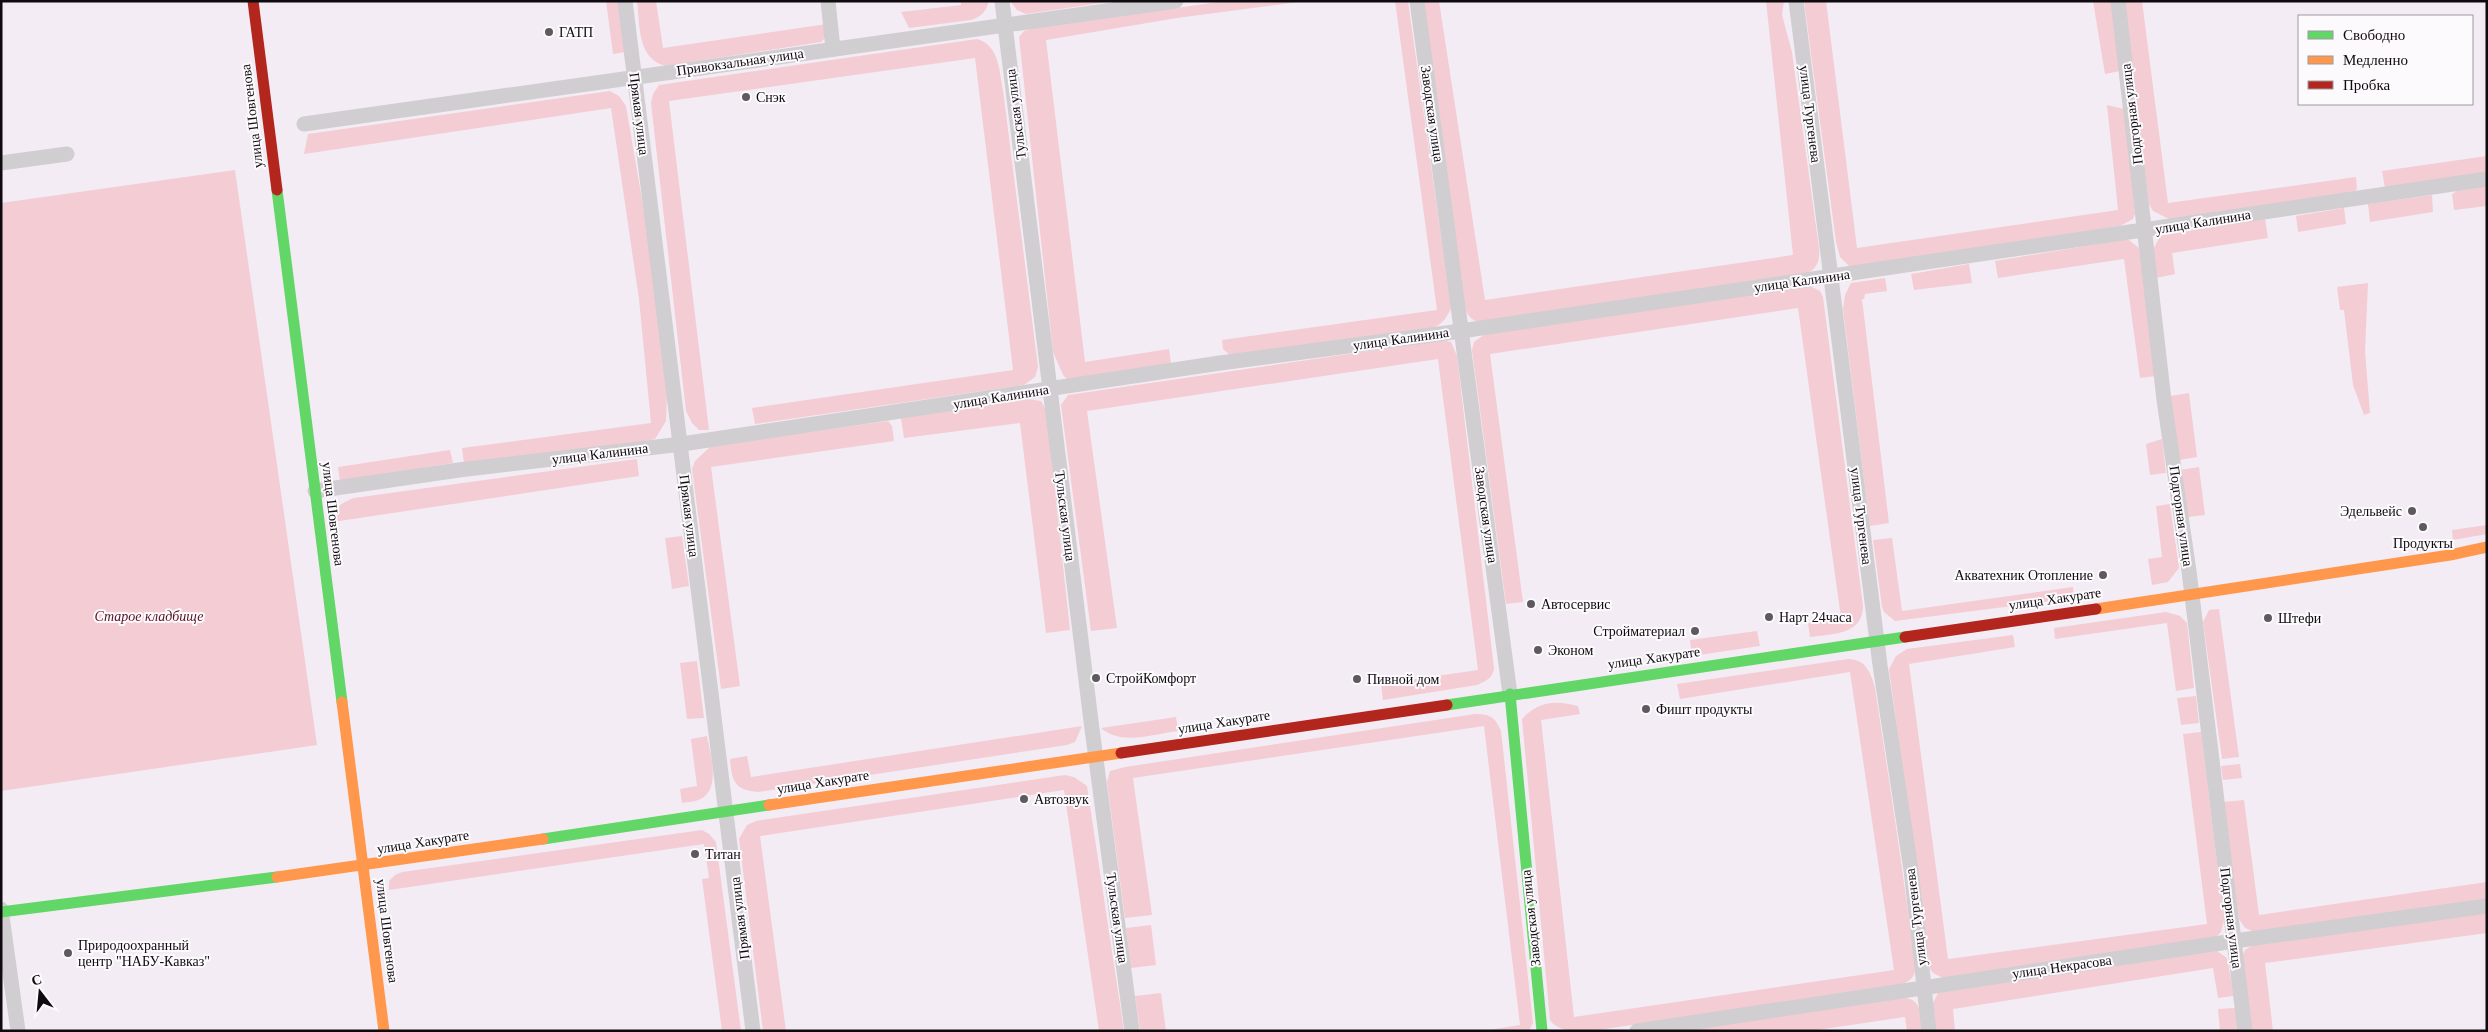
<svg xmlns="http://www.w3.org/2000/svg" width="2488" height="1032" font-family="'Times New Roman',serif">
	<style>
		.green { fill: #f4ccd4 }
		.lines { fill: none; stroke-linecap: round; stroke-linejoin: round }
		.street { stroke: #d0ced0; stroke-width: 15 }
		.fast { stroke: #63d668; stroke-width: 11 }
		.slow { stroke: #ff974d; stroke-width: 11 }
		.jam { stroke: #b3261e; stroke-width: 11 }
		.poi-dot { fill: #5e595f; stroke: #fdfafd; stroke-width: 2 }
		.labels { text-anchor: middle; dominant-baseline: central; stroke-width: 4; stroke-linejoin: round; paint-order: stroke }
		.poi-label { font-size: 14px; fill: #0e0a0f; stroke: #fdfafd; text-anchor: start }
		.street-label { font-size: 14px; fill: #0e0a0f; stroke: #fdfafd }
		.park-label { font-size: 14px; font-style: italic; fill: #561021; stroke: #fdfafd }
	</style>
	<rect width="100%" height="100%" fill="#f3ecf4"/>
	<path class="green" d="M 606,1 L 619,1 L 625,52 L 613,54 Z
		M 637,1 L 656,1 L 663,48 L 827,24 L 827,36 L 821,42 L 666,66 C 637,59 640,25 637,1 Z
		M 961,1 L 989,1 C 986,12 981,17 971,20 L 909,28 L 901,12 L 961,5 Z
		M 1010,1 L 1115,1 L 1026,14 L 1017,10 Z
		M 1226,1 L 1306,1 L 1177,18 L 1046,40 L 1085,362 L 1169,349 L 1171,364 L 1068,380 L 1063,375 L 1053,352 L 1019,37 L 1024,31 L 1033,28 Z
		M 1395,1 L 1408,1 L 1451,308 C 1446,319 1442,325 1431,328 L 1231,356 L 1223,349 L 1222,340 L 1437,310 Z
		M 1421,1 L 1439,1 L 1485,300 L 1793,255 L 1766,1 L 1784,1 L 1782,15 L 1792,52 L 1819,248 C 1820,260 1818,267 1807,274 L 1478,322 C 1468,318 1466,313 1465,303 Z
		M 1804,1 L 1826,1 L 1857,248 L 2118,210 L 2107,105 L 2124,109 L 2135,214 L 2133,219 L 2120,226 L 1850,267 L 1840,257 L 1836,242 Z
		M 2093,1 L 2113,1 L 2120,71 L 2105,74 Z
		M 2124,1 L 2142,1 L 2168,203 L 2356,177 L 2357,189 L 2352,194 L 2169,219 L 2153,211 L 2149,204 Z
		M 977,39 C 999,45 999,70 1003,90 L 1038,367 L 1035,377 L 1024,385 L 755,424 L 752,408 L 1013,370 L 975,58 L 669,101 L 709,430 L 699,430 L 692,423 L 686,411 L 651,103 L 653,94 L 659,85 Z
		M 610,91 L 619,96 L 626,106 L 649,241 L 667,394 L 666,421 L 655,439 L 641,442 L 464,464 L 462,448 L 651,423 L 639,299 L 611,108 L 304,154 L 308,134 Z
		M 2487,156 L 2487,175 L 2385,188 L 2382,171 Z
		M 235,170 L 317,745 L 1,791 L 1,203 Z
		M 2487,186 L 2487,206 L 2454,210 L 2452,194 L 2457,191 Z
		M 2432,195 L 2433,212 L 2370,222 L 2368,204 Z
		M 2344,208 L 2346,224 L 2298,232 L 2296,216 Z
		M 2265,218 L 2268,238 L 2172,253 L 2175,274 L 2156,278 L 2153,250 L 2160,236 Z
		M 2122,240 L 2129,240 L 2139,248 L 2156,376 L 2140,378 L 2124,259 L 1998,278 L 1995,261 Z
		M 1969,264 L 1972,283 L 1914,290 L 1911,274 Z
		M 1885,278 L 1887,291 L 1865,294 L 1864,299 L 1862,299 L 1889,523 L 1870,526 L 1843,309 L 1845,295 L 1851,283 Z
		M 2368,283 L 2365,351 L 2370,413 L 2364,415 L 2353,385 L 2344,310 L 2340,310 L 2337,287 Z
		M 1810,286 L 1820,291 L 1823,297 L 1863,606 C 1863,635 1832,634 1810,637 L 1808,623 L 1841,618 L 1798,308 L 1490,354 L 1523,602 L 1506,604 L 1472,350 L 1474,342 L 1485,334 Z
		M 1444,340 L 1451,342 L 1457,356 L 1494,668 C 1493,678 1486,681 1477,685 L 1383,700 L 1381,684 L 1478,670 L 1438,359 L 1087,411 L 1117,628 L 1091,631 L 1061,405 L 1068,395 Z
		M 2189,393 L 2197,457 L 2179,460 L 2170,396 Z
		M 1028,399 L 1041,401 L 1046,410 L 1070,630 L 1046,633 L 1020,423 L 904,438 L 901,418 Z
		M 888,421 L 892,426 L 894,441 L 711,467 L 740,686 L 721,689 L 692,469 L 695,461 L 711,446 Z
		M 2162,439 L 2166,473 L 2150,475 L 2146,444 Z
		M 450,450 L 453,463 L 340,481 L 338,467 Z
		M 637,459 L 639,476 L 333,522 C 333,509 342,502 354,498 Z
		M 2199,467 L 2205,515 L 2188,517 L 2180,470 Z
		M 2170,504 L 2179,568 L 2168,582 L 2152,585 L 2148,559 L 2162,557 L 2156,506 Z
		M 2487,525 L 2487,534 L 2453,540 L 2452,530 Z
		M 682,536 L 689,586 L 672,589 L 665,538 Z
		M 1892,538 L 1902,611 L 2073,587 L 2074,598 L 1895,621 L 1884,612 L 1882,607 L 1873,540 Z
		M 2219,609 L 2239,757 L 2222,759 L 2203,622 L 2209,610 Z
		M 2166,612 L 2180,616 L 2187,623 L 2194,688 L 2176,691 L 2167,623 L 2055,639 L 2054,628 Z
		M 1757,631 L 1760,646 L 1692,656 L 1690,640 Z
		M 2013,635 L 2015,647 L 1909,664 L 1948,959 L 2207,924 L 2183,734 L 2201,732 L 2224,920 L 2221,932 L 2216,937 L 1943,978 L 1933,973 L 1930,969 L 1889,669 L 1896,656 L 1907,649 Z
		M 1848,659 C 1866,659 1871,673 1875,688 C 1889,781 1904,874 1915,967 C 1916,979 1907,983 1896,986 L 1591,1031 C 1575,1031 1558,1032 1550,1020 L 1522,719 C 1538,701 1557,700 1578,706 L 1580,714 L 1541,720 L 1574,1017 L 1894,970 L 1850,672 L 1680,699 L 1677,684 Z
		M 697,661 L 704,718 L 687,719 L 680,663 Z
		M 2196,696 L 2199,723 L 2181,725 L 2177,698 Z
		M 1475,714 C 1490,714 1495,717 1501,731 L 1533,1023 L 1529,1031 L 1483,1031 L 1520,1025 L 1484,726 L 1133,778 L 1152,915 L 1125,918 L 1107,782 L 1110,771 L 1125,767 Z
		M 1176,717 L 1178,731 C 1153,734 1121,746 1101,728 Z
		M 1082,726 L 1075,742 L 1067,745 L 758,792 C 734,790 732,781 730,759 L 747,756 L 751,777 Z
		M 707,736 C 710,753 720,784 704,797 C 699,801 689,802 682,803 L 680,789 L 697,786 L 691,739 Z
		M 2240,764 L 2242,778 L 2223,780 L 2221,766 Z
		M 1065,775 L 1074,777 L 1087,786 L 1124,1031 L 1099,1031 L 1064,790 L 760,836 L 786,1031 L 763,1031 L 739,839 L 747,825 L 756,821 Z
		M 2244,800 L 2259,915 L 2487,882 L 2487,900 L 2255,932 L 2245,928 L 2239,919 L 2223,802 Z
		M 702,830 L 709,834 L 716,842 L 741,1031 L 722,1031 L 702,879 L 709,878 L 704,844 L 389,890 L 389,881 L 395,875 L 402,872 Z
		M 2487,912 L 2487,933 L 2265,963 L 2273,1031 L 2250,1031 L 2241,958 L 2245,950 L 2253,945 Z
		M 1151,925 L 1156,965 L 1131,968 L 1126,928 Z
		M 2217,951 L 2227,958 L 2234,996 L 2218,998 L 2213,968 L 1953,1009 L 1955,1031 L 1936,1031 L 1933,1003 L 1938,993 Z
		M 1161,993 L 1166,1031 L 1140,1031 L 1135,996 Z
		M 1903,998 C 1922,998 1921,1016 1922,1031 L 1907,1031 L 1905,1017 L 1810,1031 L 1675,1031 Z
		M 2235,1008 L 2238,1031 L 2220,1031 L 2218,1009 Z"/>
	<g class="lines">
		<path class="street" d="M 625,1 L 753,1031
			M 828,1 L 833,49
			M 1002,1 L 1092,729 L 1132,1031
			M 1417,1 L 1510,694
			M 1796,1 L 1880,665 L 1911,870 L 1929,1031
			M 2118,1 L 2164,400 L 2189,571 L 2245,1031
			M 304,124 L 1176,1
			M 1,163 L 67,154
			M 315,491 L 459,470 L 682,444 L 1220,363 L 1461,331 L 2487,179
			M 1,909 L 18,1031
			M 1637,1031 L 2234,941 L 2487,906"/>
		<path class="fast" d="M 277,190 L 342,702
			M 1510,694 L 1542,1031
			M 1447,705 L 1905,637
			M 543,839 L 769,805
			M 1,912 L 277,877"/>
		<path class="slow" d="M 2096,609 L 2450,555 L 2487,547
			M 342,702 L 384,1031
			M 769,805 L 1121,753
			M 277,877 L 543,839"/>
		<path class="jam" d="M 253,1 L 277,190
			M 1905,637 L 2096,609
			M 1121,753 L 1447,705"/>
	</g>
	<g class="poi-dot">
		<circle cx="549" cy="32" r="5"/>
		<circle cx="746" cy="97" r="5"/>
		<circle cx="2412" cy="511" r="5"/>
		<circle cx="2423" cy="527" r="5"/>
		<circle cx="2103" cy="575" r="5"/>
		<circle cx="1531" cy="604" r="5"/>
		<circle cx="1769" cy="617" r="5"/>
		<circle cx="2268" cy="618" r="5"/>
		<circle cx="1695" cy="631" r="5"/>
		<circle cx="1538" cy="650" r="5"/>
		<circle cx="1096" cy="678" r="5"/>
		<circle cx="1357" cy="679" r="5"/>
		<circle cx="1646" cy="709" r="5"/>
		<circle cx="1024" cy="799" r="5"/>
		<circle cx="695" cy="854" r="5"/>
		<circle cx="68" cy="953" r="5"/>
	</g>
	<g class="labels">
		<g class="poi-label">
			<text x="559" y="32">ГАТП</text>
			<text x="756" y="97">Снэк</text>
			<text x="2402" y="511" text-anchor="end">Эдельвейс</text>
			<text x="2423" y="543" text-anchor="middle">Продукты</text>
			<text x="2093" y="575" text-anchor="end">Акватехник Отопление</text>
			<text x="1541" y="604">Автосервис</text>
			<text x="1779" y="617">Нарт 24часа</text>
			<text x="2278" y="618">Штефи</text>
			<text x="1685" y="631" text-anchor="end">Стройматериал</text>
			<text x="1548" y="650">Эконом</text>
			<text x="1106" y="678">СтройКомфорт</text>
			<text x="1367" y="679">Пивной дом</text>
			<text x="1656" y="709">Фишт продукты</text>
			<text x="1034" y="799">Автозвук</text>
			<text x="705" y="854">Титан</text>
			<text x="78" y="945">Природоохранный<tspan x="78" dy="16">центр "НАБУ-Кавказ"</tspan></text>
		</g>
		<g class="street-label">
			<text transform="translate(740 62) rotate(-8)">Привокзальная улица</text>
			<text transform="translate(639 114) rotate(83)">Прямая улица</text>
			<text transform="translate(1016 114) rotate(-97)">Тульская улица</text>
			<text transform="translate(1432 114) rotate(82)">Заводская улица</text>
			<text transform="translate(1810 114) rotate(83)">улица Тургенева</text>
			<text transform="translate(2132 114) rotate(-97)">Подгорная улица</text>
			<text transform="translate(252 116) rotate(-97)">улица Шовгенова</text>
			<text transform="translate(2203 222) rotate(-9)">улица Калинина</text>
			<text transform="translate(1802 281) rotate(-8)">улица Калинина</text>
			<text transform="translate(1401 339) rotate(-8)">улица Калинина</text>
			<text transform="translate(1001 397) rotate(-9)">улица Калинина</text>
			<text transform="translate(600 454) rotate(-7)">улица Калинина</text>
			<text transform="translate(333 514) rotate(83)">улица Шовгенова</text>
			<text transform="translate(1486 515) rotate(82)">Заводская улица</text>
			<text transform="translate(689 516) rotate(83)">Прямая улица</text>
			<text transform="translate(1065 516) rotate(83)">Тульская улица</text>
			<text transform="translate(1861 516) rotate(83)">улица Тургенева</text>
			<text transform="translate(2181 516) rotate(82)">Подгорная улица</text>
			<text transform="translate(2055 599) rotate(-8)">улица Хакурате</text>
			<text transform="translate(1654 658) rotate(-8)">улица Хакурате</text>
			<text transform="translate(1224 722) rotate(-9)">улица Хакурате</text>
			<text transform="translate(823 782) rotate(-9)">улица Хакурате</text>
			<text transform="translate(423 842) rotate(-9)">улица Хакурате</text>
			<text transform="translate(1916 917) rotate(-97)">улица Тургенева</text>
			<text transform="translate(740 918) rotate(-97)">Прямая улица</text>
			<text transform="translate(1117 918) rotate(82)">Тульская улица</text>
			<text transform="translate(1531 918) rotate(-96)">Заводская улица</text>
			<text transform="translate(2231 918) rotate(83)">Подгорная улица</text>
			<text transform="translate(387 931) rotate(83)">улица Шовгенова</text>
			<text transform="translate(2062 967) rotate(-8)">улица Некрасова</text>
		</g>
		<g class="park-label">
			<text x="149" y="616">Старое кладбище</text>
		</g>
	</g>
	<rect width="2488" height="1032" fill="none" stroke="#0e0a0f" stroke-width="5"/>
	<rect x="2298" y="15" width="175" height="90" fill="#fdfafd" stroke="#9d9a9e"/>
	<rect x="2308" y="31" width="25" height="8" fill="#63d668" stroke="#9d9a9e"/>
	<text x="2343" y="40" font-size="15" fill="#0e0a0f">Свободно</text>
	<rect x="2308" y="56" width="25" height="8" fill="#ff974d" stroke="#9d9a9e"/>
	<text x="2343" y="65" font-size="15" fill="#0e0a0f">Медленно</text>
	<rect x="2308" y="81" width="25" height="8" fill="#b3261e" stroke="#9d9a9e"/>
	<text x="2343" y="90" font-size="15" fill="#0e0a0f">Пробка</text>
	<g transform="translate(40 992) rotate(344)" stroke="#fdfafd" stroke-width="4" paint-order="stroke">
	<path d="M0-4L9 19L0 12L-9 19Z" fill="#0e0a0f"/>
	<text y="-8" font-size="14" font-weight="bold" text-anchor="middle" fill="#0e0a0f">С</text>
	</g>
</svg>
